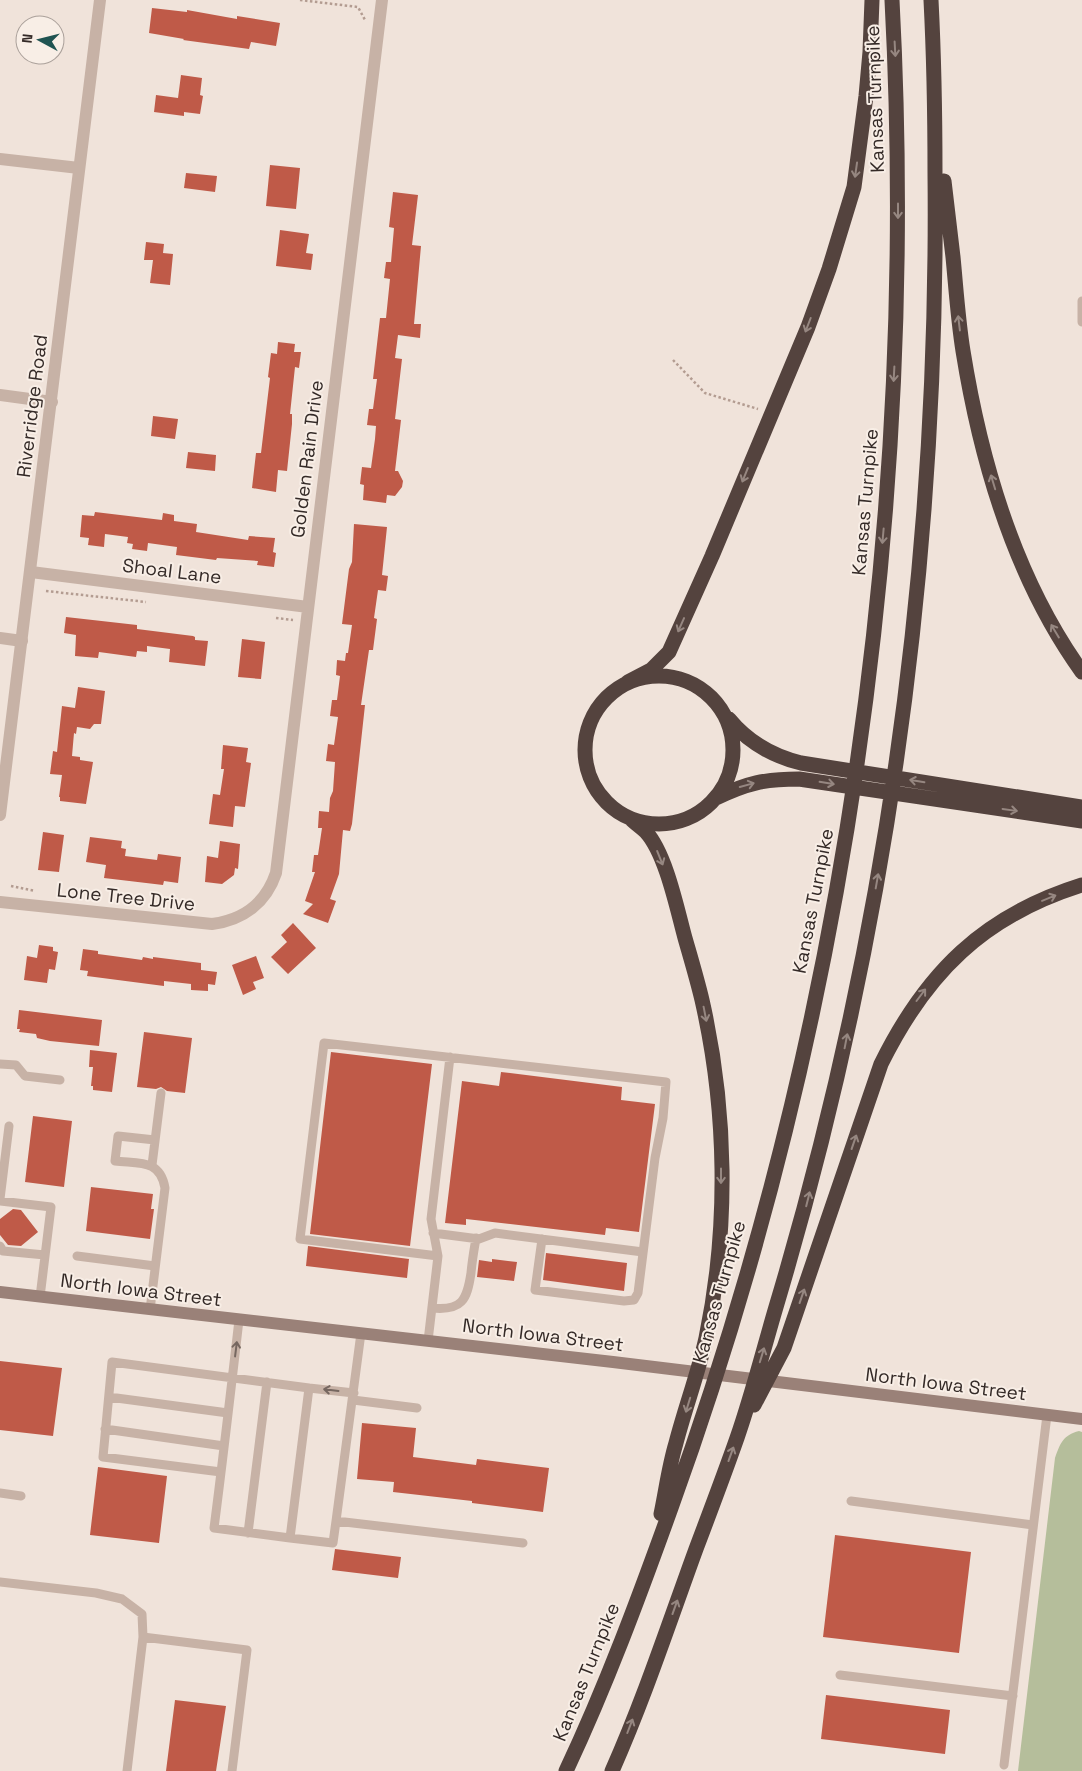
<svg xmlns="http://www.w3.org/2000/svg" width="1082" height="1771" font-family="'Space Grotesk',sans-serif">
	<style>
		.green { fill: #b5be9b }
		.building { fill: #bf5a48 }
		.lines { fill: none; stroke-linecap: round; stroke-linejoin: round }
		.path { stroke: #b39c91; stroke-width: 2.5; stroke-dasharray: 2.5 2.5; stroke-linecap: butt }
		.service { stroke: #c7b2a6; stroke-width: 9 }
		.minor { stroke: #c7b2a6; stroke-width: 12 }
		.tertiary { stroke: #c7b2a6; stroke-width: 12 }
		.secondary { stroke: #9a8178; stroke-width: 12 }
		.motorway { stroke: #54433e; stroke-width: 15 }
		.oneway { stroke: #968781 }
		.oneway2 { stroke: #766760 }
		.labels { text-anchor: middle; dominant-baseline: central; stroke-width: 4; stroke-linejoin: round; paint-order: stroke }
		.street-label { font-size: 19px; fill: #342a27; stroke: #f8eee6 }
	</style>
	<rect width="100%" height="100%" fill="#f0e3da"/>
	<path class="green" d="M 1079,1431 L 1082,1432 L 1082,1771 L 1018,1771 L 1055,1458 C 1060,1444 1063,1435 1079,1431 Z"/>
	<path class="building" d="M 152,8 L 187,12 L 187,10 L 237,19 L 237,16 L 280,23 L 276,46 L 251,42 L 249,49 L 183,40 L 184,39 L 149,33 Z
		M 181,75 L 202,78 L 200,95 L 203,96 L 200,114 L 184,112 L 184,116 L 154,112 L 156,95 L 178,98 Z
		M 270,165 L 300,168 L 296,209 L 266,206 Z
		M 186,173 L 217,176 L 215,192 L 184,188 Z
		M 393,192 L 418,195 L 412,245 L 421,246 L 414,324 L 421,324 L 420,338 L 398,335 L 395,358 L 402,359 L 395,419 L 401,420 L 395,471 L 398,471 L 403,481 L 402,487 L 395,496 L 387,495 L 386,503 L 363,500 L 364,485 L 360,484 L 362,467 L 371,468 L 375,439 L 376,426 L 367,425 L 369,409 L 373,409 L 377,379 L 373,379 L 380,318 L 386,318 L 390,279 L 384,278 L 386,262 L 391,262 L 394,228 L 389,227 Z
		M 280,230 L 309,234 L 306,253 L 313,254 L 311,270 L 276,266 Z
		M 146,242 L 164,244 L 163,253 L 173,254 L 170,285 L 150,283 L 153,260 L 144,260 Z
		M 278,342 L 295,344 L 294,352 L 301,352 L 299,368 L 295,367 L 290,414 L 292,414 L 292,424 L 287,471 L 278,470 L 276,492 L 252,488 L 256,453 L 261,453 L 270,378 L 268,377 L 271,353 L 277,354 Z
		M 153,416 L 178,419 L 175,439 L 151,436 Z
		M 188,452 L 216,455 L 215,471 L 186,468 Z
		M 95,512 L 162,520 L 163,513 L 174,515 L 174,521 L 197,524 L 196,532 L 248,540 L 249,536 L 275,538 L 273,552 L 276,553 L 274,567 L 257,565 L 258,561 L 217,558 L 216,560 L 176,555 L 177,547 L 148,543 L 147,551 L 132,549 L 133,544 L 127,543 L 128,537 L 105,534 L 104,547 L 88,545 L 89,538 L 80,537 L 82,515 L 94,516 Z
		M 354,524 L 387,527 L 382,575 L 388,576 L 386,591 L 378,590 L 374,618 L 377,619 L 373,650 L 369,650 L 361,705 L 365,705 L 352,824 L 350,831 L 343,830 L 339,874 L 330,899 L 336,901 L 328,923 L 303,914 L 313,904 L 305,901 L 315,872 L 312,872 L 314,855 L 318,855 L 322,828 L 318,828 L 319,811 L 329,812 L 330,798 L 333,791 L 335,762 L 326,761 L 328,744 L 334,745 L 338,717 L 330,716 L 332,700 L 337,700 L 340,676 L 336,675 L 337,660 L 345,661 L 346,653 L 348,653 L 352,625 L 342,624 L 349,569 L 352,562 Z
		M 66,617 L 137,625 L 137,629 L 193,636 L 195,637 L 195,640 L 208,641 L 205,666 L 169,662 L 170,649 L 147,646 L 147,652 L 137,651 L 136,657 L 99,652 L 98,658 L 75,656 L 76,635 L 64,633 Z
		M 242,639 L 265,642 L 261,679 L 238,677 Z
		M 78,687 L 105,691 L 101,724 L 94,724 L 90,729 L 77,727 L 76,734 L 74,733 L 72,756 L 80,757 L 80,760 L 93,762 L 86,804 L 60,801 L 60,797 L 59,797 L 62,775 L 50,774 L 53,751 L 57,752 L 62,706 L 75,708 Z
		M 223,745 L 248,748 L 246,762 L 251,763 L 245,807 L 235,806 L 233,827 L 209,824 L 213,794 L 220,795 L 224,769 L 221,769 Z
		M 43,832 L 64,835 L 59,872 L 38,870 Z
		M 90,837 L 122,841 L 121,848 L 126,849 L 125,856 L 157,860 L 158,854 L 181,857 L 178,883 L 164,881 L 163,885 L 104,878 L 106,865 L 86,862 Z
		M 220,841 L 240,844 L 238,869 L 235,868 L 234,875 L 222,884 L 205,882 L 207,856 L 218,858 Z
		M 293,923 L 316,948 L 288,974 L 271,957 L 287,942 L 281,935 Z
		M 39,945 L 53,947 L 53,951 L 58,952 L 55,970 L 49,969 L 47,983 L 24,980 L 27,956 L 37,958 Z
		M 83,949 L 98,951 L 98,954 L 128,958 L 142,960 L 143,957 L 153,959 L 153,957 L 201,963 L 201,970 L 217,972 L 215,985 L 208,984 L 208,991 L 191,990 L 191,984 L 164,981 L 164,986 L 87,976 L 88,971 L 80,970 Z
		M 256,956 L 264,978 L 253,982 L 256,989 L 243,995 L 232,965 Z
		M 19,1010 L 102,1020 L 99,1046 L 50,1041 L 37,1038 L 36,1034 L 19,1032 L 20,1029 L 17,1029 Z
		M 144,1032 L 192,1038 L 185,1093 L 167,1091 L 161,1087 L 156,1089 L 137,1087 Z
		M 90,1050 L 117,1053 L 112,1092 L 93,1090 L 93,1086 L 91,1086 L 93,1067 L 89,1067 Z
		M 331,1052 L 432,1064 L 410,1246 L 310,1234 Z
		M 501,1072 L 622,1087 L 621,1100 L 655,1104 L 639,1232 L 606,1228 L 605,1235 L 466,1219 L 466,1225 L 445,1223 L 462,1081 L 499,1086 Z
		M 33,1116 L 72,1121 L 64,1187 L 25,1182 Z
		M 91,1187 L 153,1194 L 151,1209 L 154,1209 L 150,1239 L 86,1231 Z
		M 13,1209 L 21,1210 L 38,1232 L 21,1246 L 8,1245 L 0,1235 L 0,1219 Z
		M 308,1246 L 409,1259 L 407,1278 L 306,1266 Z
		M 546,1253 L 627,1263 L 624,1291 L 543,1280 Z
		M 492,1259 L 517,1262 L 514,1281 L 477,1277 L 479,1260 L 492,1262 Z
		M 0,1361 L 62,1368 L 53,1436 L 0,1430 Z
		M 362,1423 L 416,1428 L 413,1457 L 476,1465 L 477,1459 L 549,1468 L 543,1512 L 472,1503 L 472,1501 L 393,1492 L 394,1482 L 357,1479 Z
		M 98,1467 L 167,1476 L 159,1543 L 90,1535 Z
		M 835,1535 L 971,1552 L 959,1653 L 823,1637 Z
		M 335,1549 L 401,1557 L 398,1578 L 332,1570 Z
		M 826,1695 L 950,1710 L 945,1754 L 821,1739 Z
		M 175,1700 L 226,1706 L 216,1771 L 166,1771 Z"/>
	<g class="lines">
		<path class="path" d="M 300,0 L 358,7 L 365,20
			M 673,360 L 705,393 L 758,409
			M 46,591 L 146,602
			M 276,618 L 293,620
			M 11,886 L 35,891"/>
		<path class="service" d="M 1082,301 L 1082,322
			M 0,1064 L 16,1065 L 25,1076 L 60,1080
			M 152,1165 L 161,1093
			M 0,1199 L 9,1126
			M 0,1201 L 51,1207 L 40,1297
			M 433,1233 L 479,1239 L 495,1233 L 643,1252
			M 0,1246 L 3,1251 L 45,1255
			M 77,1256 L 155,1266
			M 438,1256 L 300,1239 L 324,1043 L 666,1082 L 663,1118 L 655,1158 L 638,1293 L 634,1300 L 624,1301 L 535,1290 L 542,1239
			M 432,1308 C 462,1311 467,1300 471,1273 C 472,1261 474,1250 476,1238
			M 150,1310 L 165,1188 C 160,1159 139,1164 115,1161 L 118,1136 L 155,1140
			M 361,1333 L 336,1521 L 523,1543
			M 428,1341 L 438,1256 L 431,1219 L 450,1057
			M 309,1388 L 354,1393
			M 109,1397 L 228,1413
			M 353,1400 L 417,1408
			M 105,1429 L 224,1446
			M 221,1472 L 103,1457 L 112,1362 L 309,1388 L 290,1538 L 214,1528 C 223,1459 231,1389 239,1320
			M 0,1493 L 21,1496
			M 851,1501 L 1033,1525
			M 248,1533 L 267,1382
			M 290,1538 L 333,1543 L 336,1521
			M 0,1582 L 96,1593 L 122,1599 L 142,1614 L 143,1637 L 127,1771
			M 143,1637 L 247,1650 L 232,1771
			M 840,1675 L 1013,1696
			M 1004,1765 L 1047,1415"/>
		<path class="minor" d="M 0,159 L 79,168
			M 0,395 L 52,402
			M 31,572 L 308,607
			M 0,638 L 22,641
			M 0,902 L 212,924 C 243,920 266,903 276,873 L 382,0"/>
		<path class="tertiary" d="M 0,815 L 100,0"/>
		<path class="secondary" d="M 0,1292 L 613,1362 L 1082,1419"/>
		<path class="motorway" d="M 944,181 C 947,206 950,231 953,257 C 956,288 958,320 963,351 C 981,463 1015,579 1082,672
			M585 750a74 74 0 1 1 148 0a74 74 0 1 1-148 0Z
			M 628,682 L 651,670 L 669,652 L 712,556 L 808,327 L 829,269 L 854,187 L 866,96 L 870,52 L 872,0
			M 729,719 C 748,742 772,756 801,763 L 1082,807
			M 716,798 C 747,783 765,779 799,779 L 1082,821
			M 632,820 C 636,824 642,828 646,832 C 666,854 677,909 685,938 C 691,959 697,979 702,1000 C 727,1110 729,1228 706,1338 C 698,1374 685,1408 676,1443 C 669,1466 666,1490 661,1514
			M 754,1405 L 784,1348 L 881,1064 C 926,973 983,916 1082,885
			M 566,1771 C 606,1686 639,1597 671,1508 C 845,1027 919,510 892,0
			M 612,1771 C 644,1699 669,1623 696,1549 C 710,1512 724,1475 737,1438 C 752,1395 763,1351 776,1307 C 886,939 939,557 935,173 C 935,115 934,58 931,0"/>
	</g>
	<defs><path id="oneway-shaft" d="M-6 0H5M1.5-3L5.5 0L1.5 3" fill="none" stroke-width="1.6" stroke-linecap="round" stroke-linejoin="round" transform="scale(1.25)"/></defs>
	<g class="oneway">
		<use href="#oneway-shaft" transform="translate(895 49) rotate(87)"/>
		<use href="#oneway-shaft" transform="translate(856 170) rotate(98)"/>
		<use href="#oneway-shaft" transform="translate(898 211) rotate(90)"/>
		<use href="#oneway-shaft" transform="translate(959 323) rotate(-97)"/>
		<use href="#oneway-shaft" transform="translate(808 325) rotate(111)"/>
		<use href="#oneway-shaft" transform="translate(894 374) rotate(93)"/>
		<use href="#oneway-shaft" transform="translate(745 475) rotate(112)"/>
		<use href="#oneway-shaft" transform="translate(993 482) rotate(-107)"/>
		<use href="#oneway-shaft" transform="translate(883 536) rotate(95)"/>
		<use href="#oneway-shaft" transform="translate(681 625) rotate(114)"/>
		<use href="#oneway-shaft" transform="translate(1055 631) rotate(-121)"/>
		<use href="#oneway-shaft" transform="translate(917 781) rotate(-171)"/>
		<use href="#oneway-shaft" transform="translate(827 783) rotate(9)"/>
		<use href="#oneway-shaft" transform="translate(747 785) rotate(-15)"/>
		<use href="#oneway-shaft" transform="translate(1010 810) rotate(8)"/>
		<use href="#oneway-shaft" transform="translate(660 858) rotate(68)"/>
		<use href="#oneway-shaft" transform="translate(877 881) rotate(-80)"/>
		<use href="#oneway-shaft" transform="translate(1049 898) rotate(-22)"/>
		<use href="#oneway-shaft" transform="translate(921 995) rotate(-53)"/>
		<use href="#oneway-shaft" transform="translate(705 1014) rotate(79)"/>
		<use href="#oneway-shaft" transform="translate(846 1041) rotate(-79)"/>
		<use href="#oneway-shaft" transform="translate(854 1142) rotate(-71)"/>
		<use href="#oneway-shaft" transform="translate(721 1176) rotate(90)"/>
		<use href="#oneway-shaft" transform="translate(808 1199) rotate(-76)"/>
		<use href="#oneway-shaft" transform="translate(802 1296) rotate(-71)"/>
		<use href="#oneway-shaft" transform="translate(762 1355) rotate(-73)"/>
		<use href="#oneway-shaft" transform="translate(688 1405) rotate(107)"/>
		<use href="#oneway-shaft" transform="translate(731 1454) rotate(-70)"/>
		<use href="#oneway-shaft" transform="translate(675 1607) rotate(-70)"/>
		<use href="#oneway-shaft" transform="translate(630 1726) rotate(-69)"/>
	</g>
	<g class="oneway2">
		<use href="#oneway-shaft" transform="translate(236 1349) rotate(-83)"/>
		<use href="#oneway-shaft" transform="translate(331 1390) rotate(-173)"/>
	</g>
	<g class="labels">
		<g class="street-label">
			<text transform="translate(875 99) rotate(-92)">Kansas Turnpike</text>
			<text transform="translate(32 406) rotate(-83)">Riverridge Road</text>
			<text transform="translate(307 459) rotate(-83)">Golden Rain Drive</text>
			<text transform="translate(865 502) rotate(-85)">Kansas Turnpike</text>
			<text transform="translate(172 571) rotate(7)">Shoal Lane</text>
			<text transform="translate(126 897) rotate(6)">Lone Tree Drive</text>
			<text transform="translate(813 901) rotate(-79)">Kansas Turnpike</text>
			<text transform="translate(141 1290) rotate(7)">North Iowa Street</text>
			<text transform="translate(719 1292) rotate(-74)">Kansas Turnpike</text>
			<text transform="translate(543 1335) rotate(7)">North Iowa Street</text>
			<text transform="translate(946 1384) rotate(7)">North Iowa Street</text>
			<text transform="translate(586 1672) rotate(-68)">Kansas Turnpike</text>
		</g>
	</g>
	<g transform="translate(40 40) rotate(277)"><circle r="24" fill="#f8eee6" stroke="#aaa09a"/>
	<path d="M0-4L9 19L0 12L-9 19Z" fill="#1f5351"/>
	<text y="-8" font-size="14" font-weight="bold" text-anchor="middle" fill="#342a27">N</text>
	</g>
</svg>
